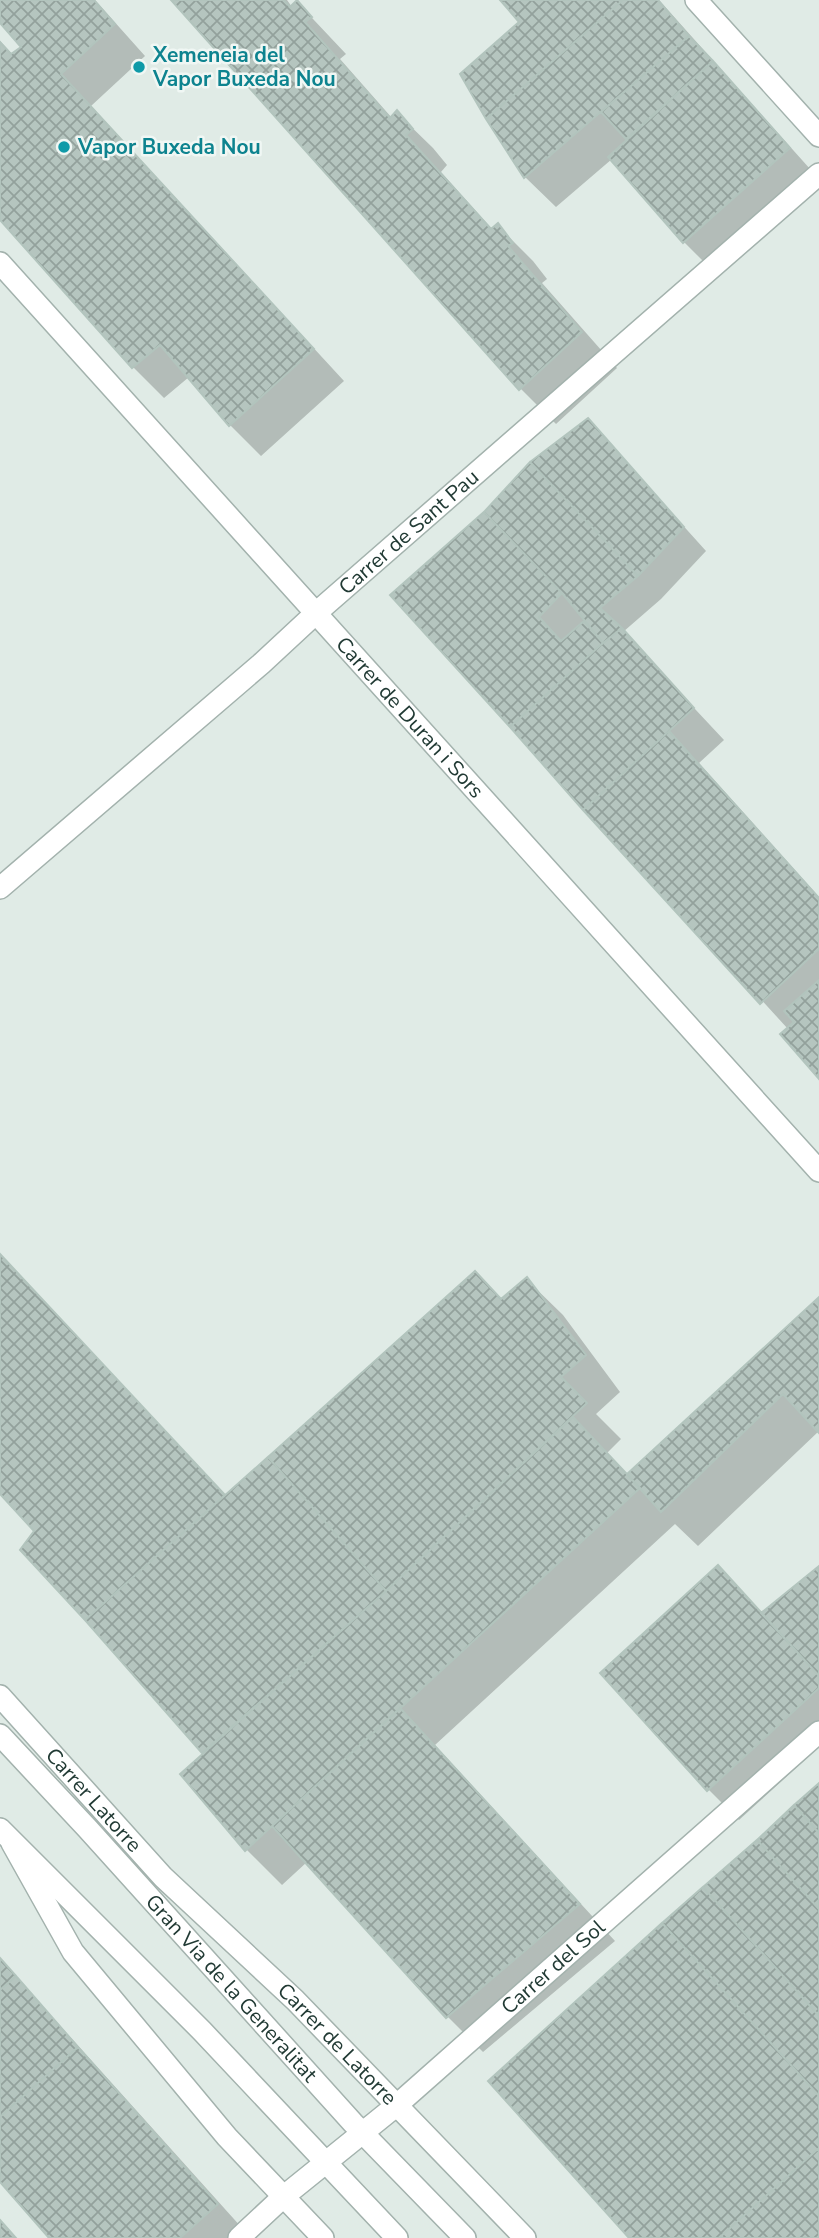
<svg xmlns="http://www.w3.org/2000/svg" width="819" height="2238" font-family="'Nunito Sans',sans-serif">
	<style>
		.shadow { fill: #0003 }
		.building { fill: url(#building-cross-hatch); stroke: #b2c4bd; stroke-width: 2 }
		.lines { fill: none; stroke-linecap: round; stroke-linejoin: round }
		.minor-casing { stroke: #a3b2ad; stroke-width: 24 }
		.tertiary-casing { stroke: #a3b2ad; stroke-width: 24 }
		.minor { stroke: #fff; stroke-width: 21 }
		.tertiary { stroke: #fff; stroke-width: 21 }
		.culture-dot { fill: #0f9aa8; stroke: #f0f7f4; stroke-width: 2.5 }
		.labels { text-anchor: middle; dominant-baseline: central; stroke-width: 5; stroke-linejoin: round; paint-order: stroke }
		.culture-label { font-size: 21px; font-weight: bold; fill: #0d838f; stroke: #f0f7f4; text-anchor: start }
		.street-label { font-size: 21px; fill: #213a34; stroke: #f0f7f4 }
	</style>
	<defs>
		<pattern id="building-cross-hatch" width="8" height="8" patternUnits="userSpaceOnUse" patternTransform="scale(1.75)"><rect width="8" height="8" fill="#b5c5bf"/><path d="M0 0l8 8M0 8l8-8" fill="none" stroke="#93a19c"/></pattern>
	</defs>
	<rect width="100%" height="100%" fill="#e0ebe6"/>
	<path class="shadow" d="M 0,0 L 95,0 L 145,56 L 91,106 L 344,381 L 261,456 L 230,425 L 189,377 L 164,398 L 133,367 L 0,217 L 0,41 L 13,55 L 24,47 L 0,21 Z
		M 174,0 L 287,0 L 292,7 L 297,2 L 346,54 L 340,59 L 392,118 L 397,113 L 433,148 L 447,165 L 441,172 L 493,230 L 498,226 L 533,261 L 547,279 L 542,283 L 617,368 L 556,424 L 521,389 Z
		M 502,0 L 659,0 L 819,179 L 715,273 L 684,242 L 612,159 L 556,207 L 525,177 L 521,22 Z
		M 588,420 L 706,551 L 661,599 L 623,632 L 724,740 L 699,763 L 819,897 L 819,1076 L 788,1029 L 392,595 Z
		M 0,1254 L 226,1496 L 502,1301 L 527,1280 L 563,1315 L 620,1392 L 596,1414 L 621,1439 L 607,1453 L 628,1475 L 819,1300 L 819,1431 L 698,1546 L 675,1524 L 435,1745 L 615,1941 L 483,2052 L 447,2016 L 307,1862 L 282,1885 L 246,1849 L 205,1753 L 22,1550 L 36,1531 L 0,1492 Z
		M 718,1567 L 763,1614 L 819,1568 L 819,1747 L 739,1820 L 708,1789 Z
		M 0,1959 L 109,2080 L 251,2238 L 52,2238 L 0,2180 Z"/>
	<path class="building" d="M 0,0 L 94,0 L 115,24 L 61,74 L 314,349 L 229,426 L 160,345 L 132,368 L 0,220 L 0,42 L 11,54 L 21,47 L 0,23 Z
		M 171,0 L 284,0 L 290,7 L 297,0 L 312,17 L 305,22 L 390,118 L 397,110 L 413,129 L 406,135 L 491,229 L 498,223 L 513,243 L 508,246 L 582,332 L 519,390 Z
		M 500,0 L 623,0 L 486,119 L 460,74 L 519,22 Z
		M 623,0 L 658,0 L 689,36 L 524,178 L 486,119 Z
		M 689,36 L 713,61 L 626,139 L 601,112 Z
		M 713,61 L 790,148 L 683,243 L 608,157 Z
		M 588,418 L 684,527 L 638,576 L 530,462 Z
		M 530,462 L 638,576 L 600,608 L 622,628 L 603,643 L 562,593 L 484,512 Z
		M 484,512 L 562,593 L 539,617 L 561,641 L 584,621 L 603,643 L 510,727 L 390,595 Z
		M 622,628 L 694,708 L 583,810 L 510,727 L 603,643 Z
		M 669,731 L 819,898 L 819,949 L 760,1004 L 583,810 Z
		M 819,980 L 819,1079 L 780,1034 L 794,1022 L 784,1011 Z
		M 0,1254 L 225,1495 L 85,1620 L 20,1550 L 34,1531 L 0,1494 Z
		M 475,1271 L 501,1299 L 527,1277 L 586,1355 L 561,1377 L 587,1403 L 386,1591 L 268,1457 Z
		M 819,1297 L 819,1433 L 783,1394 L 661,1512 L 627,1474 Z
		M 573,1417 L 640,1488 L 245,1851 L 180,1774 L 386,1591 Z
		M 268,1457 L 386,1591 L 202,1753 L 85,1620 Z
		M 718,1565 L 819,1676 L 819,1688 L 707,1791 L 600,1673 Z
		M 819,1566 L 819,1676 L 761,1613 Z
		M 400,1708 L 580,1904 L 446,2018 L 272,1826 Z
		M 819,1783 L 819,1833 L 794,1805 Z
		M 794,1805 L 819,1833 L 819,1909 L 757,1840 Z
		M 757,1840 L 819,1909 L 819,2016 L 703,1887 Z
		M 703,1887 L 819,2016 L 819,2096 L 662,1923 Z
		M 662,1923 L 819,2096 L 819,2148 L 719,2238 L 629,2238 L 488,2081 Z
		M 0,1958 L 16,1976 L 0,1990 Z
		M 16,1976 L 78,2047 L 0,2117 L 0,1990 Z
		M 78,2047 L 218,2204 L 180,2238 L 49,2238 L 0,2182 L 0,2117 Z
		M 819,2148 L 819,2238 L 719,2238 Z
		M 0,2220 L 16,2238 L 0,2238 Z"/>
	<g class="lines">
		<defs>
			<g id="minor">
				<path d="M 696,0 L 819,136"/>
				<path id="s1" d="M 0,263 L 819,1171"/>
				<path id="s2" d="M 0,888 L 261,664 L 316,613 L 819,174"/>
				<path id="s3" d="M 0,1696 L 163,1877 L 295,2000 L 525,2238"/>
				<path d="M 12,1843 L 73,1952 L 227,2137 L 323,2238"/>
				<path id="s4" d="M 239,2238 L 283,2197 L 397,2105 L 819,1732"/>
			</g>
			<g id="tertiary">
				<path id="s5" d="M 0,1735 L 87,1828 L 353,2123 L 465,2238"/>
				<path d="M 0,1829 L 202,2031 L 397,2238"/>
			</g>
		</defs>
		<use href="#minor" class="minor-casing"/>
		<use href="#tertiary" class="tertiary-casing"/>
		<use href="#minor" class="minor"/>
		<use href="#tertiary" class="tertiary"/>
	</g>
	<g class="culture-dot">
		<circle cx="139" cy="67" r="7"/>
		<circle cx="64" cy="147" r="7"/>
	</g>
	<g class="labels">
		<g class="culture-label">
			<text x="153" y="55">Xemeneia del<tspan x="153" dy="24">Vapor Buxeda Nou</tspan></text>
			<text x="78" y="147">Vapor Buxeda Nou</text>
		</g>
		<g class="street-label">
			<text stroke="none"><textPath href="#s2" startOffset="542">Carrer de Sant Pau</textPath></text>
			<text stroke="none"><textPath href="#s1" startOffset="612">Carrer de Duran i Sors</textPath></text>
			<text stroke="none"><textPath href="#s3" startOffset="140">Carrer Latorre</textPath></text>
			<text stroke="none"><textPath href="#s4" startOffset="415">Carrer del Sol</textPath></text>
			<text stroke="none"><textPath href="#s5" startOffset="343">Gran Via de la Generalitat</textPath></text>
			<text stroke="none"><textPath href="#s3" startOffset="485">Carrer de Latorre</textPath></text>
		</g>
	</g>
</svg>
